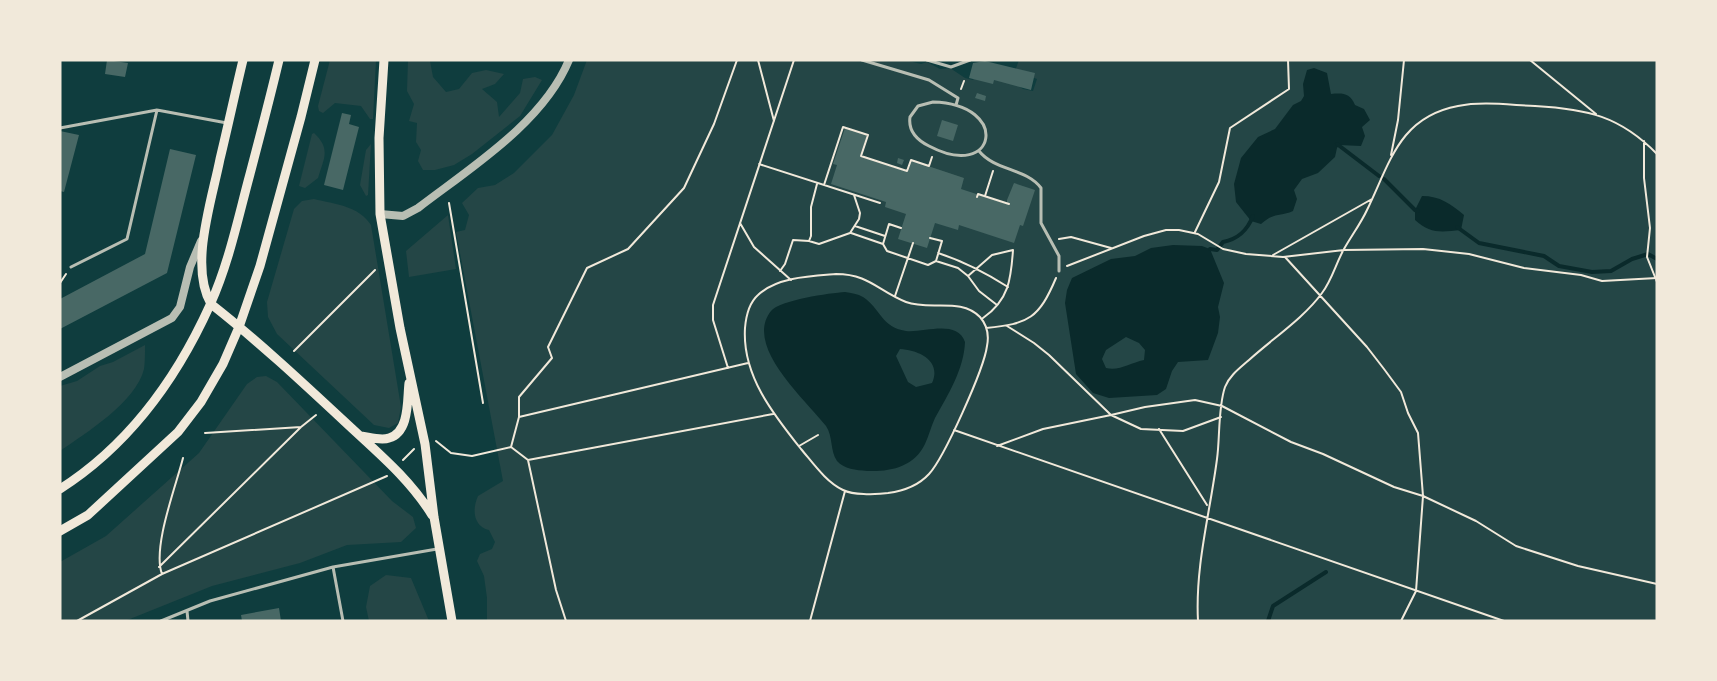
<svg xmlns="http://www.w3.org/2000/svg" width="1717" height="681" font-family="'DM Sans',sans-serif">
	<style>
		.green { fill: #244646 }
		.water { fill: #0a2a2b; fill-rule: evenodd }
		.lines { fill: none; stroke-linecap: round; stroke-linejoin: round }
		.stream { stroke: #0a2a2b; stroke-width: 4 }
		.building { fill: #486865 }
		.path { stroke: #f1e9da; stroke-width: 2 }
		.service { stroke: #b8beb3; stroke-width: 3 }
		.tertiary { stroke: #b8beb3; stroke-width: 8 }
		.secondary { stroke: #f1e9da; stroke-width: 9 }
	</style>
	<rect width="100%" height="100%" fill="#0f3d3e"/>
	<path class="green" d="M 330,60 L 376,60 L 373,119 L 370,119 L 361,106 L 335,103 L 323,113 L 319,111 L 318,106 Z
		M 408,60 L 430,61 L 433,77 L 446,92 L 459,89 L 472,73 L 486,70 L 504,74 L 495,84 L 482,89 L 497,102 L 499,117 L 520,93 L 523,79 L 535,77 L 542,80 L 520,116 L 472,154 L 454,165 L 435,170 L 423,170 L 418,161 L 421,150 L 416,142 L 417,123 L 409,121 L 414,104 L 407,91 Z
		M 587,60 L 905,60 L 921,64 L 927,62 L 940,69 L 950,68 L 965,78 L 973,80 L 976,76 L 1009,80 L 1023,89 L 1033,91 L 1037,79 L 1015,71 L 1019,60 L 1657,60 L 1657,621 L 487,621 L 487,598 L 484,576 L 477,561 L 480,554 L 492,549 L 495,542 L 489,530 C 473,526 472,509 478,496 L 503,481 L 456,232 L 465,230 L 469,215 L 462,203 L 478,188 L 495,185 L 514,173 L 552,135 L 574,95 Z
		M 314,133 C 331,149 324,158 318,178 L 305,188 L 299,186 L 312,134 Z
		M 371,144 L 368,195 L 366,196 L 360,185 L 366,150 Z
		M 314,199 C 335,204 359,206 371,225 L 401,407 L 398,423 L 389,428 L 374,425 L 277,334 L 268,317 L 267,302 L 294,209 L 302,201 Z
		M 448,215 L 456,269 L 409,277 L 406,251 Z
		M 145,345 C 145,353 145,362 144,369 C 136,402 86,433 60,451 L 60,386 L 77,381 L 100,366 L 113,362 Z
		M 266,376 L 277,382 L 392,501 L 413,517 L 416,528 L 401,542 L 347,545 L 300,563 L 212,586 L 125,621 L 60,621 L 60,562 L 106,536 L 199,453 L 247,384 L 257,377 Z
		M 386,575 L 411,578 L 429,621 L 369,621 L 366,607 L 370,586 Z"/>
	<path class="water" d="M 1314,68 L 1327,73 L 1331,94 C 1343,93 1350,93 1355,105 L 1364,109 L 1370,120 L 1362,127 L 1365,136 L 1361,146 L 1339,145 L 1337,148 L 1335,157 L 1318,173 L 1302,179 L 1294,190 L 1297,199 L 1293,211 C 1280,217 1274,212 1261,224 L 1251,221 L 1236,202 L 1234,184 L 1241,158 L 1258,137 L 1275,129 L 1293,105 L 1301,101 L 1304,96 L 1303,84 L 1307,70 Z
		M 1422,196 C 1440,196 1451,204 1464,215 L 1461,230 C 1441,232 1430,234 1415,220 L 1415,210 Z
		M 1173,245 L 1202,246 L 1210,249 L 1224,283 L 1218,307 L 1220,317 L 1218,333 L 1208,360 L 1178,362 L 1172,371 L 1166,389 L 1157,395 L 1109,398 L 1093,393 L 1076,374 L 1065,303 L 1067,290 L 1072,278 L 1111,259 L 1135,256 L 1151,248 ZM 1126,337 L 1139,343 L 1145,350 L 1144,360 C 1130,363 1120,371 1106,368 L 1102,359 L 1106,350 Z
		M 845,292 C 851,293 858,294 863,297 C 881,309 881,327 906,331 C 924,333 957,319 965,342 C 964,369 948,395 935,418 C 931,427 929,435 925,444 C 914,467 890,472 867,471 C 856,470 844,469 837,461 C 830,451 833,436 826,426 C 807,401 743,346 771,311 C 780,300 830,293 845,292 ZM 900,349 C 919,350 942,361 932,383 L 916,387 L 908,382 L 896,356 Z"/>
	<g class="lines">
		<path class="stream" d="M 1337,144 L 1379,176
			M 1384,179 L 1415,210 L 1418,211
			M 1457,227 L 1479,243 L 1544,256 L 1559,266 L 1592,272 L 1611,271 L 1632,259 L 1648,254 L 1657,259
			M 1210,249 L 1217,250 L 1223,242 C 1238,239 1247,231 1253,216
			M 1268,621 L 1273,606 L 1326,572"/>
	</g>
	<path class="building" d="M 107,60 L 128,63 L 125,77 L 105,74 Z
		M 985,61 L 1035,73 L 1031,90 L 994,80 L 993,84 L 969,78 L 973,63 Z
		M 977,93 L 986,96 L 985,101 L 975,98 Z
		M 342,113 L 351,115 L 349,124 L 359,127 L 343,190 L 324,185 Z
		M 942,120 L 958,125 L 953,141 L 937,136 Z
		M 845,128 L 867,135 L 861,156 L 907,172 L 911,160 L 925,165 L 964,178 L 961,189 L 1007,204 L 1007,200 L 1014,183 L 1035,190 L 1023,226 L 1020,225 L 1014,243 L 959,225 L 958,230 L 935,223 L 927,248 L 898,239 L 906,214 L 885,207 L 886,202 L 831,184 L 837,165 L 833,164 Z
		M 60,131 L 79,135 L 64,192 L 60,191 Z
		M 170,149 L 196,155 L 167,273 L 60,329 L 60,299 L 145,254 Z
		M 898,158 L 904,160 L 902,165 L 897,163 Z
		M 279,608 L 281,621 L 242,621 L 241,615 Z"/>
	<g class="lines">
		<path class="path" d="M 758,60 L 774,121
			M 1530,60 L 1596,114
			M 961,89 L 964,81
			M 1644,141 L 1644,178 L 1650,228 L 1647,257 L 1657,282
			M 1391,155 L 1398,120 L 1404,60
			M 759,164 L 880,203
			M 824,185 L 843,127 L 868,135 L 861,156 L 907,171 L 911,160 L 929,166 L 932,157
			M 985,196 L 993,171
			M 977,197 L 978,194 L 1009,204
			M 449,203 L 483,403
			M 740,223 L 754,247 L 791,280
			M 855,226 L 885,236
			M 901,228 L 889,224 L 883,244 L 887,251 L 928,265 L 936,261 L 942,241 L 930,238
			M 1195,232 L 1219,182 L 1230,128 L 1289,89 L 1288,60
			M 851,233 L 883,244
			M 1059,239 L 1071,237 L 1111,248
			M 809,241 L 819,244 L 850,233 L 859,219 L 860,213 L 854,195
			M 938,253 C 963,261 986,273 1008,287
			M 1273,255 L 1372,199
			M 1285,257 L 1367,347 L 1384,369 L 1401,392 L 1408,413 L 1418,433 L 1423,496 L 1416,591 L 1401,621
			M 936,261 L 958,268 L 968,276 L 979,291 L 997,305
			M 1067,266 L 1144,236 L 1166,230 L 1179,230 L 1198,234 L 1223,249 L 1246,254 L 1283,257 L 1344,250 L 1423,249 L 1469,254 L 1524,268 L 1581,275 L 1602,281 L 1657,278
			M 780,271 L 785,264 L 793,240 L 809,241 L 811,236 L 811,207 L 817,184
			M 836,274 C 869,274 878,291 906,302 C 930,311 961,297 980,317 C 987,325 989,336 987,346 C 984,369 944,458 929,474 C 918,486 903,491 888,493 C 875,494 855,496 843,490 C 826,482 813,463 801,449 C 773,414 742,375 745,328 C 746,316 749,303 758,295 C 777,277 811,276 836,274 Z
			M 968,276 L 992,255 L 1013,250 C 1011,279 1009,300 983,318
			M 60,283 L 66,274
			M 895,296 L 913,243
			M 1007,326 L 1034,343 L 1049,355 L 1111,415 L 1145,407 L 1195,400 L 1222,406 L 1291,442 L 1323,454 L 1394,487 L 1423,496 L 1476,521 L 1516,546 L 1578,566 L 1657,584
			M 986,328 C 1029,324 1039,318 1056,278
			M 294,351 L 375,270
			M 728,368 L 713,320 L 713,305 L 794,60
			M 519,417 L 519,397 L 552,358 L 548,347 L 587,268 L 628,249 L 684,188 L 714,124 L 737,60
			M 1159,429 L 1207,505
			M 954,430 L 1504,621
			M 205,433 L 301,427
			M 436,441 L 451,453 L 472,456 L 511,447 L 528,460 L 773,414
			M 799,446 L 818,435
			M 997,446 L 1043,429 L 1111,415 L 1141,429 L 1183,431 L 1221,417
			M 511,447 L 519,417 L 748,363
			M 403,460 L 414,449
			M 528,460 L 556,590 L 566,621
			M 159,567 L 301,427 L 316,415
			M 162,574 C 152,548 176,486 183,458
			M 77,621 L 162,574 L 387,476
			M 810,621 L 845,491
			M 1198,621 C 1195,566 1210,513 1217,459 C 1220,438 1218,407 1225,387 C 1229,376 1240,368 1249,360 C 1272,339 1304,318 1322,293 C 1332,280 1336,263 1344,249 C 1352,235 1361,223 1367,210 C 1390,163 1399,117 1458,106 C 1482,101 1510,105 1535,106 C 1587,109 1620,116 1657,154"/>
		<path class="service" d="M 862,60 L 929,80 L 958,98 L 956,105
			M 927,60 L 951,67 L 970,60
			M 933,102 C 1011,104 997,182 929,146 C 917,140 908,131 910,117 L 918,106 Z
			M 60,128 L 157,110 L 227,123
			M 979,151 C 995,171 1026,168 1041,188 L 1041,223 L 1059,256 L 1059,271
			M 71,267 L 127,239 L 157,110
			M 333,567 L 343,621
			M 187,611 L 188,621
			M 161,621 L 210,601 L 333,567 L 437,549"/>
		<path class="tertiary" d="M 380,214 L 403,216 L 418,208 C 470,168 543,123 569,60
			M 60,377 L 172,318 L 180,307 L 190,267 L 201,241"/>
		<path class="secondary" d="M 243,60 C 235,93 228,126 220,159 C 212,200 189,266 211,304 C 258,341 301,381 345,422 C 377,452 409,478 432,515
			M 384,60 L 379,138 L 380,214 L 400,328 L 425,444 L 434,517 L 452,621
			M 361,436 C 369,437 381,441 389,438 C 410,432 407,399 409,383
			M 60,489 C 129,445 177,378 210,305 C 229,263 238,218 250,174 C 260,136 270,98 279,60
			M 60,531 L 88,515 L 178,432 L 201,402 L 223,364 L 239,327 L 260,266 L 301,117 L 315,60"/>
	</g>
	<rect width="1717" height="681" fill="none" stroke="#f1e9da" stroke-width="123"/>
</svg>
